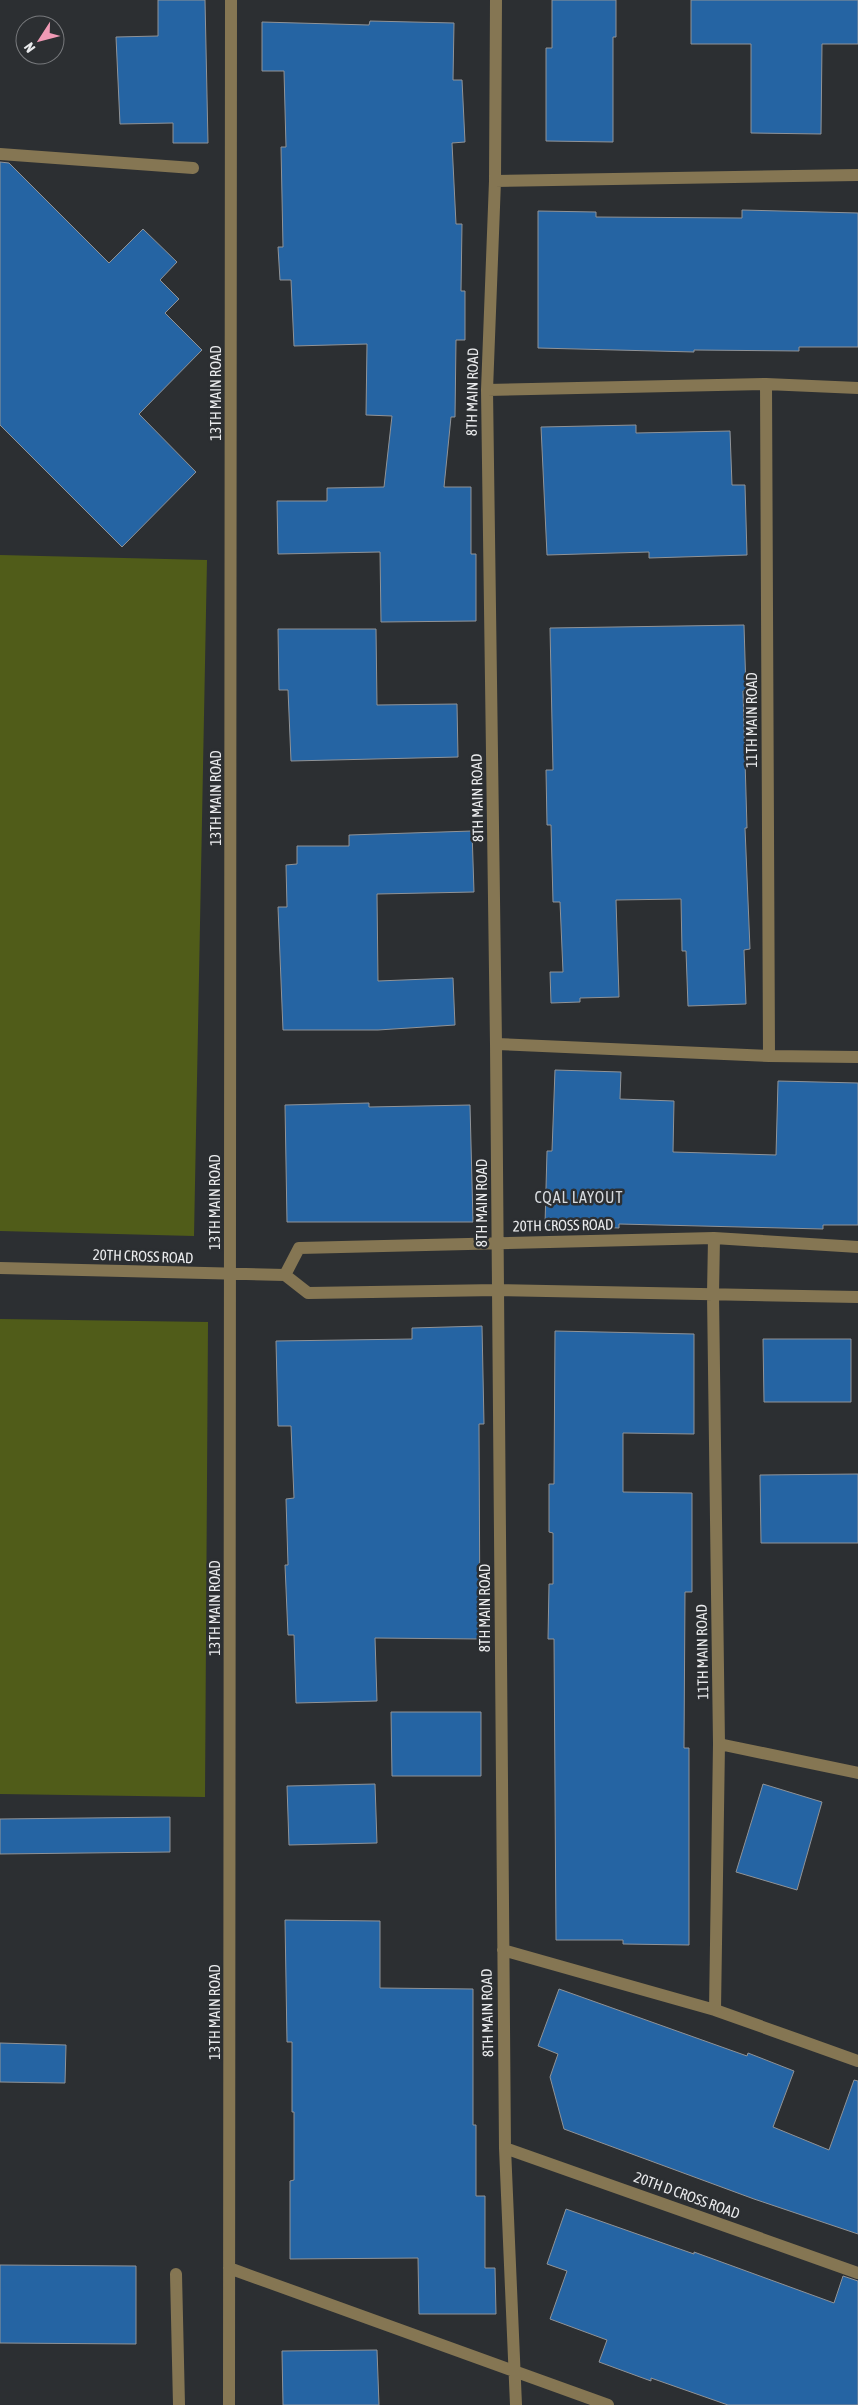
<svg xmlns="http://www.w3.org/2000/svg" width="858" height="2405" font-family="'Asap Condensed',sans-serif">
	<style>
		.green { fill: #505c19 }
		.building { fill: #2564a3; stroke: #909397 }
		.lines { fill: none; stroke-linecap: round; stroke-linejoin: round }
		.minor { stroke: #857653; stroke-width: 12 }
		.labels { text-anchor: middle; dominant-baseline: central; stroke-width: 5; stroke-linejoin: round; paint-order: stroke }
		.street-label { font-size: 15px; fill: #eaebed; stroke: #2c2f32 }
		.neighbourhood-label { font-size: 16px; letter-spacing: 1px; fill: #d7dbdf; stroke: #2c2f32 }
	</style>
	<rect width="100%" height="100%" fill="#2c2f32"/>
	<path class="green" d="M 0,555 L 207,560 L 194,1236 L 0,1231 Z
		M 0,1319 L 208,1322 L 205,1797 L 0,1794 Z"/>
	<path class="building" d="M 158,0 L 205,0 L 208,143 L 173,143 L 173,123 L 120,124 L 116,37 L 158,36 Z
		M 552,0 L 616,0 L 616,37 L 613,37 L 613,142 L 546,141 L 546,48 L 552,48 Z
		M 691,0 L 858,0 L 858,44 L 822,44 L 821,134 L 751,133 L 751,44 L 691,44 Z
		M 370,21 L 454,23 L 453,80 L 462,80 L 465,142 L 452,143 L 456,224 L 462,224 L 461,291 L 465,291 L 465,340 L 456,340 L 455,417 L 451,417 L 444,487 L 471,487 L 471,554 L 476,554 L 476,621 L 381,622 L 380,552 L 278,554 L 277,501 L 327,501 L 327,488 L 384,487 L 392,416 L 366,415 L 367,344 L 294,346 L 291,280 L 280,280 L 278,247 L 283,247 L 281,147 L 286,147 L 284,71 L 262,71 L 262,22 L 369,25 Z
		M 0,162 L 9,163 L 109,263 L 143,229 L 177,262 L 160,280 L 179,299 L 165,313 L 202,350 L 139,414 L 196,472 L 122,547 L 0,425 Z
		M 742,210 L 858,213 L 858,347 L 799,347 L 799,351 L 694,350 L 694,352 L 538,348 L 538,211 L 596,212 L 596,217 L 742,218 Z
		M 636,425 L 636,433 L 730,431 L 732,485 L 745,485 L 747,555 L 649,558 L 649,552 L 547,555 L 541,427 Z
		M 744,625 L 746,691 L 743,691 L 747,828 L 745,828 L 750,949 L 744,950 L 746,1004 L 688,1006 L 686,951 L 682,951 L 681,899 L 616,900 L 619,997 L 580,998 L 580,1002 L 551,1003 L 550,972 L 563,972 L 560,902 L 553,902 L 551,825 L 547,825 L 546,770 L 553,770 L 550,628 Z
		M 278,629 L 376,629 L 377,705 L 457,704 L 458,757 L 291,761 L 288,690 L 279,690 Z
		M 472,831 L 474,892 L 377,894 L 378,981 L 453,978 L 455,1025 L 378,1030 L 283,1030 L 278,907 L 287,907 L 286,865 L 297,864 L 297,846 L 349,846 L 349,835 Z
		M 555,1070 L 621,1072 L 620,1099 L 674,1101 L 673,1152 L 776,1155 L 778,1081 L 858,1083 L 858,1225 L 823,1225 L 823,1229 L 619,1224 L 619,1228 L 545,1225 L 547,1151 L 552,1151 Z
		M 369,1103 L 369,1107 L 470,1105 L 473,1222 L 287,1222 L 285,1105 Z
		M 482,1326 L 484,1424 L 479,1424 L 480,1639 L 375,1638 L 377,1701 L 296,1703 L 294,1635 L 288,1635 L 285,1565 L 288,1565 L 286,1499 L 294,1498 L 291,1426 L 278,1426 L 276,1341 L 412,1339 L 412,1328 Z
		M 555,1331 L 694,1334 L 694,1434 L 623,1433 L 623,1492 L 692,1493 L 692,1592 L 685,1592 L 684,1748 L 689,1748 L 689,1945 L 623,1944 L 623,1940 L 556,1940 L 554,1639 L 548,1639 L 549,1584 L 553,1584 L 553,1533 L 549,1532 L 549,1484 L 554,1484 Z
		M 763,1339 L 851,1339 L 851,1402 L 764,1402 Z
		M 858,1474 L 858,1543 L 761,1543 L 760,1475 Z
		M 391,1712 L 481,1712 L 481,1776 L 392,1776 Z
		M 375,1784 L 377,1843 L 289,1845 L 287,1786 Z
		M 763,1784 L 822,1802 L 797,1890 L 736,1872 Z
		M 170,1817 L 170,1852 L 0,1854 L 0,1819 Z
		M 285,1920 L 380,1921 L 380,1988 L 473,1989 L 473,2125 L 476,2125 L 476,2196 L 485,2196 L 485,2268 L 495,2268 L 496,2314 L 419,2314 L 418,2258 L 290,2259 L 290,2181 L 294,2180 L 294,2112 L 292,2112 L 292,2042 L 287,2042 Z
		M 559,1989 L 747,2056 L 748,2053 L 794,2071 L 773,2127 L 829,2150 L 854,2080 L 858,2081 L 858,2234 L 754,2199 L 564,2129 L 550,2077 L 558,2054 L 538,2046 Z
		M 0,2043 L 66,2045 L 65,2083 L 0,2082 Z
		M 566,2209 L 694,2254 L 694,2252 L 834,2303 L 843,2276 L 858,2281 L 858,2405 L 728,2405 L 651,2378 L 651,2381 L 599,2362 L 607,2340 L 550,2319 L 567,2271 L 547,2264 Z
		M 0,2265 L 136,2266 L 136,2344 L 0,2343 Z
		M 377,2350 L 379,2405 L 283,2405 L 282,2351 Z"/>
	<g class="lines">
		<path class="minor" d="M 496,0 L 495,181 L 487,390 L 496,1044 L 505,2148 L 516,2405
			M 0,154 L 193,168
			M 495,181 L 858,175
			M 766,384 L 769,1056
			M 487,390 L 766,384 L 858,388
			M 496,1044 L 769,1056 L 858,1057
			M 714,1238 L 713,1294 L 719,1744 L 715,2010
			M 0,1268 L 285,1275 L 308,1293 L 498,1290 L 858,1297
			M 285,1275 L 299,1248 L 714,1238 L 858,1247
			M 719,1744 L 858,1773
			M 503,1950 L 715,2010 L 858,2061
			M 505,2148 L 858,2273
			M 229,2268 L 608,2405
			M 176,2274 L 179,2405
			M 229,2405 L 231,0"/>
	</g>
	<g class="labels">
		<g class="street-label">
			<text transform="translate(472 392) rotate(-89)">8TH MAIN ROAD</text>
			<text transform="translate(215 393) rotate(-90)">13TH MAIN ROAD</text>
			<text transform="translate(751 720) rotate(-90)">11TH MAIN ROAD</text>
			<text transform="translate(215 798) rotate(-90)">13TH MAIN ROAD</text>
			<text transform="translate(477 798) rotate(-91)">8TH MAIN ROAD</text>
			<text transform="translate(214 1202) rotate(-90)">13TH MAIN ROAD</text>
			<text transform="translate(481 1203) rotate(-90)">8TH MAIN ROAD</text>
			<text transform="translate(563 1225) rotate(-1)">20TH CROSS ROAD</text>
			<text transform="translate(143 1256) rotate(2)">20TH CROSS ROAD</text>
			<text transform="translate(214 1608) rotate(-90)">13TH MAIN ROAD</text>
			<text transform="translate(484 1608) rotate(-90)">8TH MAIN ROAD</text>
			<text transform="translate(702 1652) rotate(-91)">11TH MAIN ROAD</text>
			<text transform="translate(214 2012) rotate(-90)">13TH MAIN ROAD</text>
			<text transform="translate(487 2013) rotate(-91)">8TH MAIN ROAD</text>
			<text transform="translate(687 2195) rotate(20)">20TH D CROSS ROAD</text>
		</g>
		<g class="neighbourhood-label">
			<text x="579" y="1197">CQAL LAYOUT</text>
		</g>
	</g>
	<g transform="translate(40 40) rotate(234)"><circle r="24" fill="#2c2f32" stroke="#787a7d"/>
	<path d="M0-4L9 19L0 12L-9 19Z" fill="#f09ab5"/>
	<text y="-8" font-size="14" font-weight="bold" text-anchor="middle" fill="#eaebed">N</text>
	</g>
</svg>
